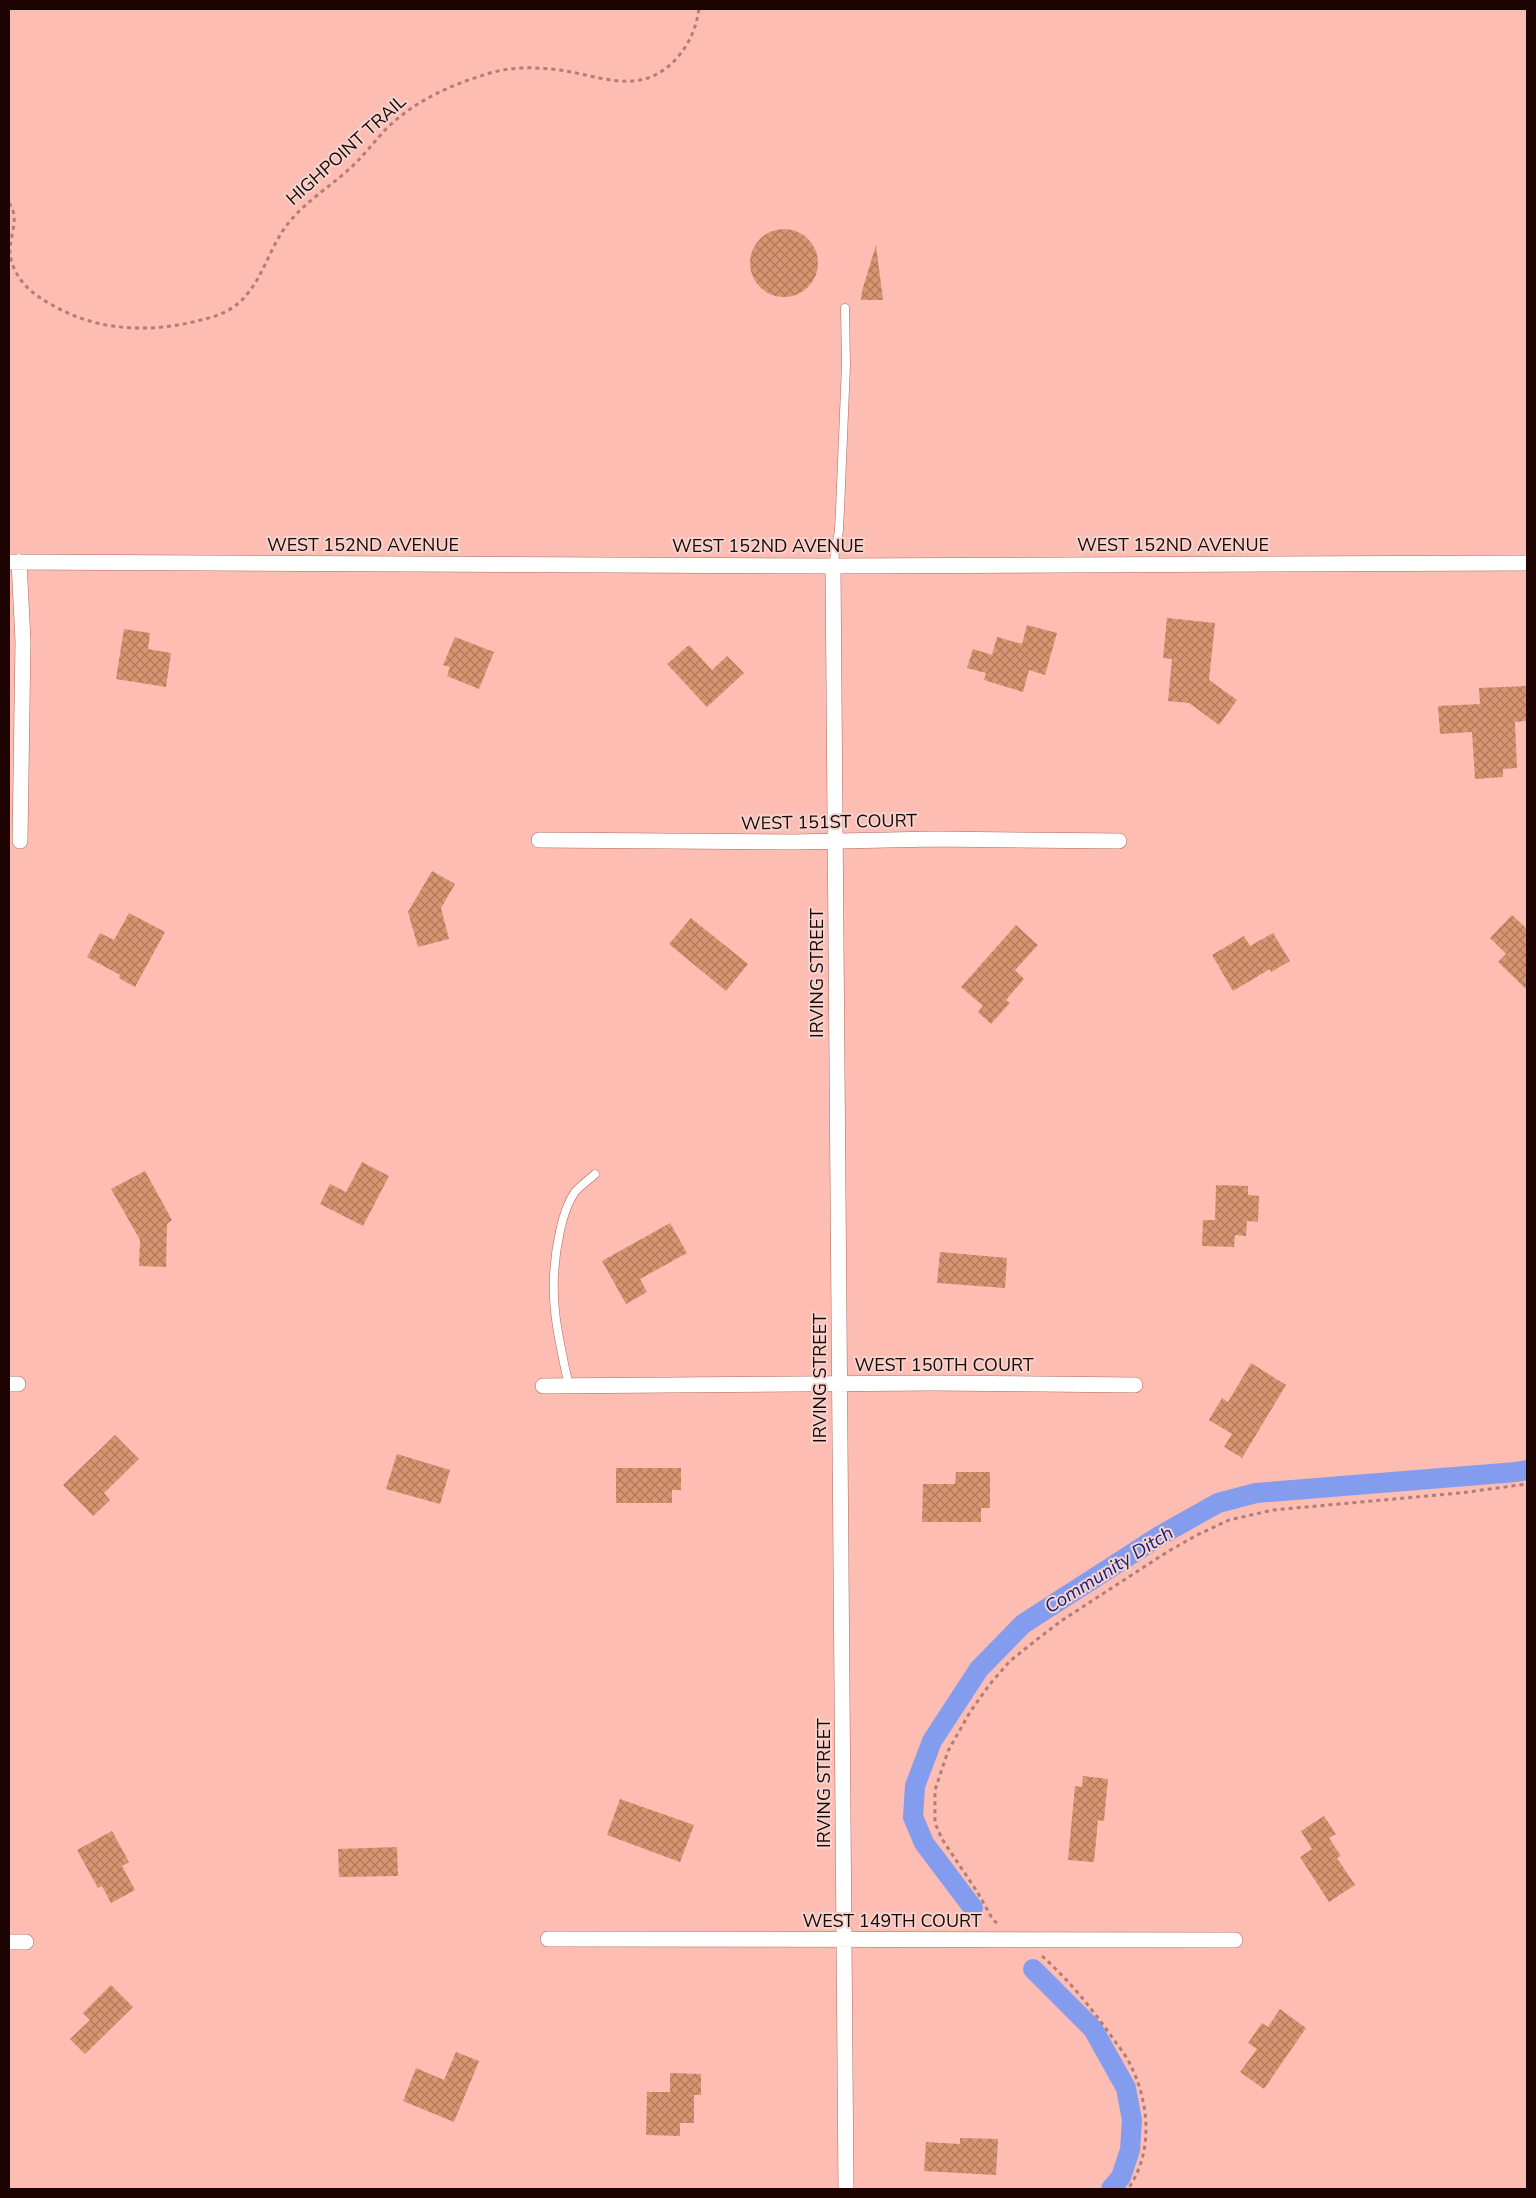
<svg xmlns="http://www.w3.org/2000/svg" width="1536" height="2198" font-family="'Nunito Sans',sans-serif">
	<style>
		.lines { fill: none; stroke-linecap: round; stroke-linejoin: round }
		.canal { stroke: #839ced; stroke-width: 20 }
		.building { fill: url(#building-cross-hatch) }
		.lane-casing { stroke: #af685c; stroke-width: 9 }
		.street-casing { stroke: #af685c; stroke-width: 16 }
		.path { stroke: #b17e76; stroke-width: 3; stroke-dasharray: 4 4; stroke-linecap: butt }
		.lane { stroke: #fff; stroke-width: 8 }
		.street { stroke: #fff; stroke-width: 15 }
		.labels { text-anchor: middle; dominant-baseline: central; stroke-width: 4; stroke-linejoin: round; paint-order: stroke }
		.street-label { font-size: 18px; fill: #1d0402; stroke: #f4d4ce }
		.water-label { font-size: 19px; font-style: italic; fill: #171d7a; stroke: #f4d4ce }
	</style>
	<defs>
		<pattern id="building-cross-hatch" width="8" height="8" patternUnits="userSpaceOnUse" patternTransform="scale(1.25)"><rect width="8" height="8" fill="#d79671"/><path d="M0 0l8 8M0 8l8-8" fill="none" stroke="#ae785b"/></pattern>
	</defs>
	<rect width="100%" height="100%" fill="#fdbdb2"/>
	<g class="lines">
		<path class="canal" d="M 973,1908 L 924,1843 L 913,1817 L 915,1786 L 932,1741 L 979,1669 L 1023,1624 L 1161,1535 L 1218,1503 L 1256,1493 L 1516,1472 L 1527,1470
			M 1033,1969 L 1093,2029 L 1126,2088 L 1132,2120 L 1130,2150 L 1121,2177 L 1111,2189"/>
	</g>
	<path class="building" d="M750 263a34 34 0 1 1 68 0a34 34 0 1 1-68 0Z
		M 876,245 L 883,300 L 861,300 L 862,291 Z
		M 1167,618 L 1215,623 L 1209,680 L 1237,700 L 1219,725 L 1189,703 L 1168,701 L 1172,659 L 1163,658 Z
		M 1027,625 L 1057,633 L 1045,675 L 1029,670 L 1023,692 L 984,680 L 986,673 L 967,668 L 973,649 L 992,655 L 997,637 L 1022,644 Z
		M 124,629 L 150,633 L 148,649 L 171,653 L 166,687 L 116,679 Z
		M 455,637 L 494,652 L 479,689 L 447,676 L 450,667 L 443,665 Z
		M 689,645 L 712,670 L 727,656 L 744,673 L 707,707 L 667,664 Z
		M 1527,686 L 1527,721 L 1515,722 L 1517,768 L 1503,769 L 1503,777 L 1475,779 L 1472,732 L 1440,734 L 1438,706 L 1480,704 L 1479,688 Z
		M 432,871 L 455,884 L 441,908 L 449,939 L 418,947 L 408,912 Z
		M 129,913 L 165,932 L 135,987 L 119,978 L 120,975 L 87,957 L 100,933 L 114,940 Z
		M 1512,915 L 1527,929 L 1527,990 L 1498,962 L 1506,954 L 1490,938 Z
		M 691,918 L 748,964 L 726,991 L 669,944 Z
		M 1016,925 L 1038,945 L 1015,970 L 1024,979 L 1006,1000 L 1010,1003 L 991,1024 L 978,1012 L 983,1006 L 961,987 Z
		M 1273,933 L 1290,961 L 1271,972 L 1270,969 L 1233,991 L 1212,955 L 1244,936 L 1250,946 Z
		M 362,1162 L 389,1176 L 363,1226 L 320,1204 L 330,1184 L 346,1192 Z
		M 145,1171 L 172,1220 L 167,1224 L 166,1267 L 139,1266 L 140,1240 L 111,1189 Z
		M 1216,1185 L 1248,1186 L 1248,1195 L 1259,1196 L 1258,1222 L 1247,1221 L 1246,1236 L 1235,1235 L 1234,1247 L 1202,1246 L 1203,1220 L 1215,1220 Z
		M 670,1223 L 687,1253 L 640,1279 L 647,1292 L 626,1304 L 602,1261 Z
		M 940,1252 L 1007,1258 L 1005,1288 L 937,1283 Z
		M 1251,1363 L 1286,1385 L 1242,1458 L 1224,1447 L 1232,1434 L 1209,1420 L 1222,1398 L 1228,1402 Z
		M 115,1435 L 139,1459 L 104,1493 L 110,1500 L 93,1516 L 63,1485 Z
		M 397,1454 L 450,1470 L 440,1504 L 386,1489 Z
		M 616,1468 L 681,1468 L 681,1490 L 672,1490 L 672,1503 L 616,1503 Z
		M 956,1472 L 990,1472 L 990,1508 L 981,1508 L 981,1522 L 922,1522 L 923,1484 L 955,1484 Z
		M 1083,1776 L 1108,1779 L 1104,1821 L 1098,1820 L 1094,1862 L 1068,1860 L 1075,1786 L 1082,1787 Z
		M 620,1799 L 694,1825 L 680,1862 L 607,1835 Z
		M 1324,1816 L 1336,1834 L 1329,1838 L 1341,1856 L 1337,1858 L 1355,1885 L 1329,1902 L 1300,1857 L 1312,1849 L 1301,1831 Z
		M 112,1831 L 129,1862 L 122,1866 L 135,1890 L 111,1903 L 102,1886 L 98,1888 L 77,1850 Z
		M 397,1847 L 398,1876 L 339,1877 L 338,1849 Z
		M 111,1985 L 133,2007 L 85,2054 L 70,2039 L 90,2020 L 83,2013 Z
		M 1280,2009 L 1306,2028 L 1264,2089 L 1240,2072 L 1257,2049 L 1248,2043 L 1262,2023 L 1268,2027 Z
		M 456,2052 L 479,2061 L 454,2122 L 403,2101 L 416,2068 L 444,2080 Z
		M 670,2073 L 701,2074 L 701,2095 L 694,2095 L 694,2123 L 680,2123 L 680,2136 L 646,2135 L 647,2092 L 670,2092 Z
		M 960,2138 L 998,2139 L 996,2175 L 924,2171 L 926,2142 L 960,2144 Z"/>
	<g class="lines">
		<defs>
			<path id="lane" d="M 833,566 L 839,530 L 840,510 L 846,365 L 845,308
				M 569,1386 C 556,1329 547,1289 560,1231 C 563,1217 567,1203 575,1192 C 581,1185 589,1180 595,1174"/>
			<path id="street" d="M 9,562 L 833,566 L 1527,563
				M 19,562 L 23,641 L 20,841
				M 833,566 L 846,2189
				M 539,840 L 793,842 L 935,839 L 1119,841
				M 9,1384 L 18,1384
				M 543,1386 L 934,1383 L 1135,1385
				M 548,1939 L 1235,1940
				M 9,1942 L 26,1942"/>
		</defs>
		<use href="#lane" class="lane-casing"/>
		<use href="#street" class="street-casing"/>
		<path class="path" d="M 9,203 C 20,218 10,234 10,251 C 10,263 17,276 24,284 C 33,294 43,300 54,306 C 98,331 149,333 197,321 C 209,318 222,315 232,308 C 258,291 266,257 282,232 C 299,206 323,192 346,172 C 361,159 373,143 387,128 C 415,101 450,85 487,74 C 508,67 530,67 551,69 C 597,73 639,100 677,58 C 690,43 696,28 699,9
			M 997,1923 L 993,1920 L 978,1893 L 942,1839 L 935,1823 L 935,1790 L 948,1751 L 970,1712 L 990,1684 L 1010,1661 L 1035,1641 L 1061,1621 L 1167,1552 L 1197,1535 L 1229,1520 L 1273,1510 L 1460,1493 L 1527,1484
			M 1042,1956 C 1070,1981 1093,2010 1114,2040 C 1120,2048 1127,2057 1131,2066 C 1150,2105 1153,2153 1128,2189"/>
		<use href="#lane" class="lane"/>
		<use href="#street" class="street"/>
	</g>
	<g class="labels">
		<g class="street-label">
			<text transform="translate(346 150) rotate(-42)">HIGHPOINT TRAIL</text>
			<text x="363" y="545">WEST 152ND AVENUE</text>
			<text x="1173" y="545">WEST 152ND AVENUE</text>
			<text x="768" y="546">WEST 152ND AVENUE</text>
			<text transform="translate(829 822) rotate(-1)">WEST 151ST COURT</text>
			<text transform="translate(817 973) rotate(-90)">IRVING STREET</text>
			<text x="944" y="1365">WEST 150TH COURT</text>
			<text transform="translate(820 1378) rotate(-90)">IRVING STREET</text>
			<text transform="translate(824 1783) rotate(-90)">IRVING STREET</text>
			<text x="892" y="1921">WEST 149TH COURT</text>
		</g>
		<g class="water-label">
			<text transform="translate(1109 1570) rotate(-32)">Community Ditch</text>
		</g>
	</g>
	<rect width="1536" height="2198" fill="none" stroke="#1d0402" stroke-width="20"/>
</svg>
